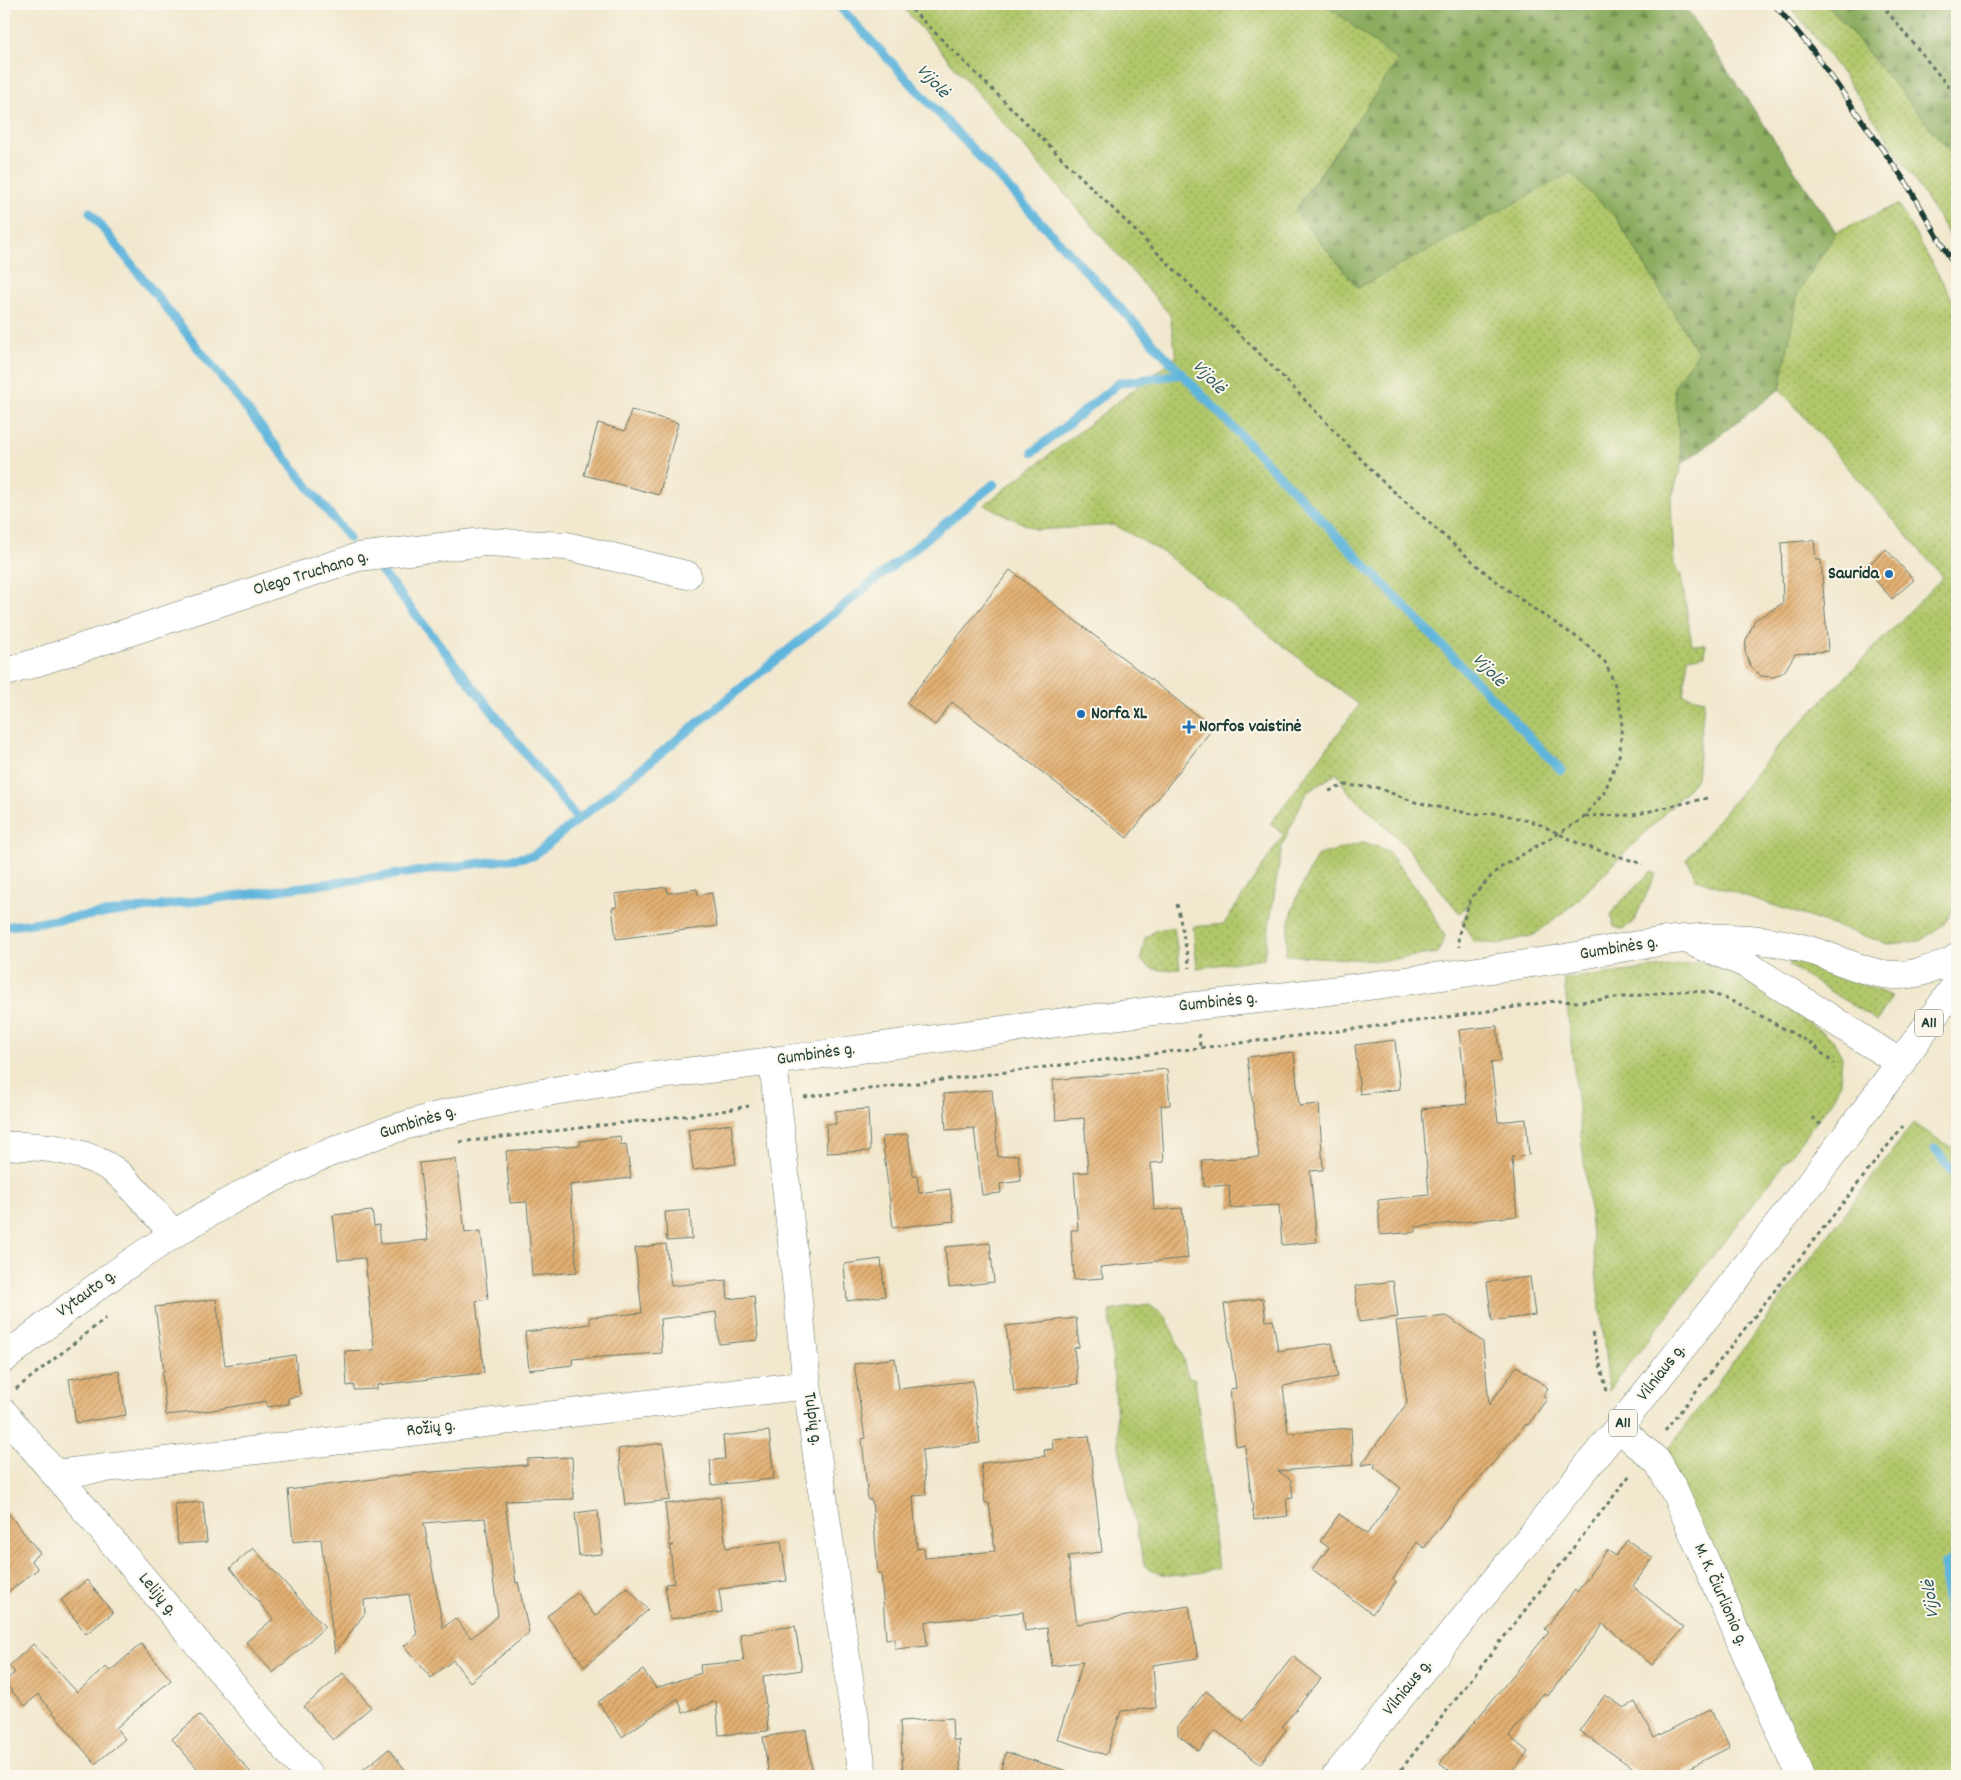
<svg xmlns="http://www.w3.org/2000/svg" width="1961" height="1780" font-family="Dekko,sans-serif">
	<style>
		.green { fill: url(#green-dots); stroke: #688250 }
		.forest { fill: url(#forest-firs); stroke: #56744a }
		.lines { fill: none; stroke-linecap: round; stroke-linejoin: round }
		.stream { stroke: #5fb5dc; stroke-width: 9 }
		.building { fill: url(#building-hatch); fill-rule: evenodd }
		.minor-casing { stroke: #68796a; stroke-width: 29 }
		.secondary-casing { stroke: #68796a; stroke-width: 29 }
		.trunk-casing { stroke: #68796a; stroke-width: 29 }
		.path { stroke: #68796a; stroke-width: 3; stroke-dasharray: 4 4; stroke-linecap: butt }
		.minor { stroke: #fff; stroke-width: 28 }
		.secondary { stroke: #fff; stroke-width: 28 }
		.trunk { stroke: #fff; stroke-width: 28 }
		.rail-casing { stroke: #1f3d34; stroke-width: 5.5 }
		.rail { stroke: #fbf7ec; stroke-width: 4; stroke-dasharray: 11; stroke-linecap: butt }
		.poi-dot { fill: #1f6fb2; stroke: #fbf7ec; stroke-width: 2 }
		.labels { text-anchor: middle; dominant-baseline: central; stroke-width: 4; stroke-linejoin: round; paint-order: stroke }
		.shield { fill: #fbf7ec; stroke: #61756b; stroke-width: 1 }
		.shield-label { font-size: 16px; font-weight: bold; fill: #1f3d34 }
		.street-label { font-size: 18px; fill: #1f3d34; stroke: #fbf7ec }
		.poi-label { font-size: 18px; font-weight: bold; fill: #1f3d34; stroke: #fbf7ec; text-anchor: start }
		.water-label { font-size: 19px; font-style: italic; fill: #2f5b5e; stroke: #fbf7ec }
	</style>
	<defs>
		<pattern id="green-dots" width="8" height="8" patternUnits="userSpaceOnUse" patternTransform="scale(1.25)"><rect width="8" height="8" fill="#b1c76b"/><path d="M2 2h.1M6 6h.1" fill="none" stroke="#8fa359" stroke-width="1.8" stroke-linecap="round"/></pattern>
		<pattern id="forest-firs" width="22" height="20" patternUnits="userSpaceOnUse" patternTransform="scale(1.25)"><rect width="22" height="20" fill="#8cac5f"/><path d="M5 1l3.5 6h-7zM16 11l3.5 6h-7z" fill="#728d4f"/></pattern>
		<pattern id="building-hatch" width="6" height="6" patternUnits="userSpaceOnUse" patternTransform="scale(1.25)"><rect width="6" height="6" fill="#e3b072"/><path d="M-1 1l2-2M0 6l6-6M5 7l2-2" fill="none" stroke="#b7905e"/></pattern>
	</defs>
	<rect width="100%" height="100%" fill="#fbf7ec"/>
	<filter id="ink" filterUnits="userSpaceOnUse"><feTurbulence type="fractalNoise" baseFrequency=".02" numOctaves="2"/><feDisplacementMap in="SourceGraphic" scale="10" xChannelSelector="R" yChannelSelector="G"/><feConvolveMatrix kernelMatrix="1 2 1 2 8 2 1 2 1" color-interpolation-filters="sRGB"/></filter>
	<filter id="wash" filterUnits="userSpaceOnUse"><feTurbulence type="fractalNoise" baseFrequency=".0096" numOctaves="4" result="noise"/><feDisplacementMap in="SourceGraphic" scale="20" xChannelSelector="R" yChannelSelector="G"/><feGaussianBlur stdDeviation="1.12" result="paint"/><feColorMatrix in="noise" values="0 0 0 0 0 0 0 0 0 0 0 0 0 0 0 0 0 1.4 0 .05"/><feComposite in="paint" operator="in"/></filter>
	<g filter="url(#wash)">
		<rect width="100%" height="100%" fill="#f1e8ce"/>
		<path class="green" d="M 900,4 L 1325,4 L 1398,61 L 1295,210 L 1358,288 L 1570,172 L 1617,219 L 1698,353 L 1674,387 L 1682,464 L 1671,500 L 1674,565 L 1681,575 L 1692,644 L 1706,645 L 1705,655 L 1688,658 L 1683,695 L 1704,700 L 1697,778 L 1672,806 L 1575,903 L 1534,935 L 1498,944 L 1473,941 L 1463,923 L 1470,900 L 1460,914 L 1404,844 L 1346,789 L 1337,773 L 1306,793 L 1282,846 L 1264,958 L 1197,968 L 1193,927 L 1224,924 L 1284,834 L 1270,824 L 1359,705 L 1164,553 L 1115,525 L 1037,530 L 984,505 L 1176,357 L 1170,315 Z
			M 1788,4 L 1828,4 L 1957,160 L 1957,248 C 1905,164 1851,79 1788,4 Z
			M 1898,204 L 1957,307 L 1957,903 L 1944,924 L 1920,941 L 1888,944 L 1696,879 L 1687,859 L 1777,747 L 1943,577 L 1780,389 L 1798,292 L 1836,232 Z
			M 1363,843 L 1387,850 L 1427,903 L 1445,936 L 1438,953 L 1380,961 L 1286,955 C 1286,918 1300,886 1318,855 Z
			M 1651,871 L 1656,874 L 1633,923 L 1622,929 L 1614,927 L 1611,916 L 1616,907 Z
			M 1174,927 L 1180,969 C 1164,970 1152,973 1141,960 L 1145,938 L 1156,930 Z
			M 1792,960 L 1799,961 L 1892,996 L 1877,1021 L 1790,966 L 1789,962 Z
			M 1703,962 L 1736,973 L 1779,1001 L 1833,1040 L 1842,1057 L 1840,1082 L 1833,1100 L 1609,1391 L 1564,979 Z
			M 1913,1123 L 1957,1151 L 1957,1776 L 1800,1776 L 1658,1462 Z
			M 1148,1304 L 1166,1317 L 1181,1351 L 1188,1378 L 1195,1379 L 1218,1569 C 1192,1573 1166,1583 1144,1565 L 1119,1447 L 1109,1311 Z"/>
		<path class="forest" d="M 1325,4 L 1683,4 L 1836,232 L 1798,292 L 1780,389 L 1682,464 L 1674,387 L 1698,353 L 1617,219 L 1570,173 L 1358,288 L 1295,211 L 1398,61 Z
			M 1828,4 L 1957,4 L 1957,160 Z"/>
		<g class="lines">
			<path class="stream" d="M 837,4 L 1182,374 L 1561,770
				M 90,212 L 349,538
				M 1033,452 L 1119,383 L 1182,374
				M 379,568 L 578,820
				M 10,926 L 533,856 L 994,484
				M 1935,1149 L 1957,1178
				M 1957,1556 L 1944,1564 L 1945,1593 L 1957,1675"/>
		</g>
		<g id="blocks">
			<path class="building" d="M 631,410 L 678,423 L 659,495 L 584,475 L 598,423 L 625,431 Z
				M 1814,540 L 1816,560 L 1821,560 L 1828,651 L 1795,654 L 1784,672 L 1774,677 L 1761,676 L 1750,665 L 1745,651 L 1746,640 L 1755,620 L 1783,603 L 1781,543 Z
				M 1886,549 L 1914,580 L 1892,599 L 1865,568 Z
				M 1010,570 L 1213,728 L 1127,838 L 952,702 L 935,725 L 906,703 Z
				M 667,887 L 668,893 L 697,889 L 698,895 L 712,893 L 717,926 L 616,939 L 612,908 L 617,907 L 615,894 Z
				M 1497,1026 L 1501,1061 L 1491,1062 L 1498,1122 L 1526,1119 L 1529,1155 L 1512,1157 L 1517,1216 L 1416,1227 L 1416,1232 L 1380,1235 L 1378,1200 L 1429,1195 L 1422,1109 L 1467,1104 L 1459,1030 Z
				M 1395,1040 L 1400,1089 L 1360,1094 L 1355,1045 Z
				M 1294,1052 L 1299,1106 L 1319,1104 L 1323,1170 L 1310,1171 L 1317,1242 L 1282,1245 L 1279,1205 L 1230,1208 L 1229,1185 L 1204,1187 L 1202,1160 L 1259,1157 L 1247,1057 Z
				M 1167,1069 L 1170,1105 L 1161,1105 L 1164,1162 L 1151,1163 L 1154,1210 L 1182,1208 L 1188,1258 L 1100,1267 L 1103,1278 L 1074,1280 L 1071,1230 L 1078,1230 L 1074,1173 L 1088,1172 L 1084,1118 L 1056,1120 L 1053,1080 Z
				M 992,1090 L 998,1157 L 1018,1155 L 1021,1181 L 1000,1184 L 1001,1193 L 982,1195 L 974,1128 L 946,1130 L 944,1094 Z
				M 868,1109 L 870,1151 L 827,1153 L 826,1124 L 836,1124 L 835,1111 Z
				M 731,1124 L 736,1164 L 693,1170 L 688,1130 Z
				M 908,1134 L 913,1176 L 917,1176 L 919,1193 L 950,1189 L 954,1221 L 893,1228 L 882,1137 Z
				M 620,1136 L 621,1145 L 626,1144 L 631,1178 L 570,1185 L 577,1272 L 532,1276 L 527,1202 L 510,1203 L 506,1151 L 581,1145 L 580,1141 Z
				M 456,1159 L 465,1233 L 481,1231 L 488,1299 L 476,1301 L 484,1373 L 377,1385 L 377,1389 L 354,1390 L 354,1385 L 347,1386 L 345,1351 L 374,1350 L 365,1258 L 338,1260 L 333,1215 L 372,1211 L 374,1226 L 379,1225 L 381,1244 L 428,1240 L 419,1163 Z
				M 690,1210 L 692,1239 L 667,1241 L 665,1212 Z
				M 990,1243 L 994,1282 L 949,1287 L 945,1247 Z
				M 666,1244 L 671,1286 L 726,1280 L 728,1299 L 754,1296 L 758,1340 L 719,1344 L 716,1312 L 660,1319 L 662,1353 L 572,1359 L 573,1365 L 529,1370 L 525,1332 L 590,1324 L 590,1317 L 642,1313 L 635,1248 Z
				M 881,1259 L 885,1296 L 847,1301 L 844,1264 Z
				M 1530,1277 L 1535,1315 L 1492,1321 L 1487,1282 Z
				M 1393,1281 L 1398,1317 L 1359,1322 L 1355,1286 Z
				M 1263,1298 L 1266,1321 L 1273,1320 L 1278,1351 L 1332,1343 L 1338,1377 L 1283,1386 L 1288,1433 L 1351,1428 L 1353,1465 L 1278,1471 L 1291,1480 L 1293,1498 L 1286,1499 L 1288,1516 L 1254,1520 L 1245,1445 L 1236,1446 L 1230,1389 L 1236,1388 L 1224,1304 Z
				M 216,1299 L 225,1365 L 295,1355 L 300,1396 L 288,1398 L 289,1404 L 267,1407 L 266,1401 L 213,1410 L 166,1415 L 162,1372 L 164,1371 L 155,1307 Z
				M 1447,1316 L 1483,1342 L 1489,1405 L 1517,1366 L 1548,1388 L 1543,1396 L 1547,1399 L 1528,1425 L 1526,1424 L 1453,1509 L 1424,1548 L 1417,1542 L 1393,1579 L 1396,1582 L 1372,1614 L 1312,1569 L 1329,1548 L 1320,1541 L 1339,1514 L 1367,1534 L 1401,1488 L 1374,1467 L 1376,1463 L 1361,1465 L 1407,1403 L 1396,1321 Z
				M 1076,1318 L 1079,1347 L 1074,1348 L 1078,1384 L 1014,1392 L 1006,1326 Z
				M 895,1358 L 899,1389 L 973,1381 L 980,1443 L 922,1450 L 926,1495 L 913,1496 L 917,1549 L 924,1548 L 925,1558 L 995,1551 L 989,1503 L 985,1503 L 981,1463 L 1045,1456 L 1044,1450 L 1053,1449 L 1052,1439 L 1089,1436 L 1102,1552 L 1068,1556 L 1077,1624 L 1189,1606 L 1198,1658 L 1153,1665 L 1156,1708 L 1121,1711 L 1106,1755 L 1057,1739 L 1083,1662 L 1052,1666 L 1047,1628 L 1025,1631 L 1023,1612 L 925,1622 L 927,1646 L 895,1649 L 894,1638 L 886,1639 L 881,1573 L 878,1573 L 872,1500 L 868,1500 L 862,1439 L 865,1438 L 854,1364 Z
				M 119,1371 L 126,1415 L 76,1423 L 69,1379 Z
				M 769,1431 L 774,1479 L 712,1485 L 710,1460 L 725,1459 L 723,1436 Z
				M 663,1443 L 670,1500 L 625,1505 L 618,1449 Z
				M 572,1457 L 574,1499 L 505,1501 L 516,1583 L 518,1582 L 529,1633 L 507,1651 L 470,1682 L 453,1660 L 431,1678 L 404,1646 L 417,1635 L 409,1594 L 364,1600 L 365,1613 L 335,1653 L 321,1539 L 293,1542 L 288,1490 L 420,1473 L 527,1465 L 527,1459 ZM 485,1518 L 498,1616 L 471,1638 L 455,1618 L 443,1628 L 424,1523 Z
				M 720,1497 L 726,1548 L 781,1541 L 787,1581 L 719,1589 L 722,1612 L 670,1619 L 665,1584 L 674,1583 L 670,1548 L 674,1545 L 670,1546 L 665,1504 Z
				M 203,1502 L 207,1542 L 178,1544 L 175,1504 Z
				M 4,1508 L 40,1553 L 31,1560 L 38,1569 L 4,1595 Z
				M 598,1510 L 602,1554 L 579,1556 L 575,1513 Z
				M 1627,1540 L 1653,1558 L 1633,1586 L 1684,1628 L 1652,1665 L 1603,1624 L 1548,1696 L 1544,1693 L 1509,1736 L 1528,1752 L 1508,1776 L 1457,1776 L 1440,1763 L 1549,1632 L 1545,1629 L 1575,1590 L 1577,1592 L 1607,1550 L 1616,1556 Z
				M 253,1548 L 325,1627 L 273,1673 L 246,1642 L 273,1619 L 230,1568 Z
				M 87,1580 L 113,1613 L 86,1634 L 61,1600 Z
				M 627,1587 L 648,1610 L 585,1667 L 547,1616 L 577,1593 L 595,1616 Z
				M 795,1626 L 802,1670 L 763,1676 L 768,1731 L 719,1735 L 716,1701 L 683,1713 L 678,1698 L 622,1737 L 598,1702 L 643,1670 L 656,1688 L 701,1673 L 700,1665 L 744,1661 L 740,1634 Z
				M 33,1644 L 77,1692 L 106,1667 L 110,1671 L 141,1644 L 171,1680 L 116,1728 L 125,1739 L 95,1764 L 38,1694 L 25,1706 L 4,1682 L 15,1672 L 9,1666 Z
				M 1293,1656 L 1321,1679 L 1282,1726 L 1286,1730 L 1260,1764 L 1215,1730 L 1199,1751 L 1178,1735 L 1178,1726 L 1206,1691 L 1243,1721 Z
				M 343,1673 L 371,1707 L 333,1740 L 304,1707 Z
				M 1605,1695 L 1624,1708 L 1635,1702 L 1654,1738 L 1710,1709 L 1730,1747 L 1673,1776 L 1645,1776 L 1579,1731 Z
				M 199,1715 L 254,1776 L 204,1776 L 172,1739 Z
				M 952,1718 L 953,1740 L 959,1740 L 961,1776 L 933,1776 L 933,1772 L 903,1774 L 900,1721 Z
				M 806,1730 L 813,1776 L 769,1776 L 763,1737 Z
				M 389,1749 L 410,1776 L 355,1776 Z
				M 1006,1752 L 1067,1771 L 1066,1776 L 999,1776 Z"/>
		</g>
	</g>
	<g filter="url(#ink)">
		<use href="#blocks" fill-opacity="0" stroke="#68796a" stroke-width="1"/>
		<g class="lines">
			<defs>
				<path id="minor" d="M 4,673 L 358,557 L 483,542 L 567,546 L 687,575
					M 773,1061 L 807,1385 L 863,1776
					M 4,1146 C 41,1145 83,1149 115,1171 C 132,1184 157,1216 173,1233
					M 4,1413 L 309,1776
					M 1619,1428 L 1658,1462 L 1675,1492 L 1800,1776
					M 55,1474 L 807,1385"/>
				<path id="secondary" d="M 1697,944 L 1744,963 L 1902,1064
					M 4,1359 C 109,1273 214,1199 341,1148 C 481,1092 633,1079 781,1060 C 943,1038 1106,1015 1268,998 C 1363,988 1458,974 1553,960 C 1596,953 1640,943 1684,939 C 1727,936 1775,939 1816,952 C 1840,960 1868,974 1894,975 C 1915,976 1934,968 1953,961 L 1957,957"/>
				<path id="trunk" d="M 1336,1776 C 1463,1620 1590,1465 1714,1307 C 1798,1200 1880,1094 1957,983"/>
			</defs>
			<use href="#minor" class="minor-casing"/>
			<use href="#secondary" class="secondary-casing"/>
			<use href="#trunk" class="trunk-casing"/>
			<path class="path" d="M 906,4 L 1283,377 L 1381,480 L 1488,575 L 1531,607 L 1584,642 L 1605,662 L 1615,685 L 1622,717 L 1620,753 L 1604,793 L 1581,820 L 1498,869 L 1471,898 L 1458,936 L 1459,947
				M 1881,4 L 1957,97
				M 1329,791 L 1345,785 L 1378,788 L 1415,802 L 1447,809 L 1474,814 L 1497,813 L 1537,823 L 1582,845 L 1643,864
				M 1585,816 L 1633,815 L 1707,798
				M 1177,904 L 1190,968
				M 1199,1034 L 1200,1047
				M 804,1097 L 1434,1019 L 1555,1001 L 1579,1002 L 1678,991 L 1709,992 L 1741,1005 L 1812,1044 L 1834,1064
				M 1812,1117 L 1821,1125
				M 460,1142 L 716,1112 L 749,1106
				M 1592,1333 L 1608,1395
				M 16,1389 L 106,1318
				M 1665,1431 L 1903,1126
				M 1396,1776 L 1630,1475"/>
			<use href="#minor" class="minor"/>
			<use href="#secondary" class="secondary"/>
			<use href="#trunk" class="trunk"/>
			<defs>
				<path id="rail" d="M 1774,4 L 1811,48 L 1907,184 L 1957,270"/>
			</defs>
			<use href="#rail" class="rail-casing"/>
			<use href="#rail" class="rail"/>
		</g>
	</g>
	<g class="poi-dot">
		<circle cx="1889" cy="574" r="5"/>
		<circle cx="1081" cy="714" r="5"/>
		<path d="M1186.5 719.5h5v5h5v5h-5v5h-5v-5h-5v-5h5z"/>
	</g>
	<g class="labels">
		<g class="shield">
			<rect x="1915" y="1009.5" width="28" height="27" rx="4"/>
			<rect x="1609" y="1409.5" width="28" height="27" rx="4"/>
		</g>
		<g class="shield-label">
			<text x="1929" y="1023">A11</text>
			<text x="1623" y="1423">A11</text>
		</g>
		<g class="street-label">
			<text transform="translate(311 574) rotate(-17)">Olego Truchano g.</text>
			<text transform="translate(1619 949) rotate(-9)">Gumbinės g.</text>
			<text transform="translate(1218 1003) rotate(-6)">Gumbinės g.</text>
			<text transform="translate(816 1055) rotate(-8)">Gumbinės g.</text>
			<text transform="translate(418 1123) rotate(-17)">Gumbinės g.</text>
			<text transform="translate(87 1294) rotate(-36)">Vytauto g.</text>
			<text transform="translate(1662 1373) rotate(-52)">Vilniaus g.</text>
			<text transform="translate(812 1419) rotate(82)">Tulpių g.</text>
			<text transform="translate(431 1429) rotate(-7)">Rožių g.</text>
			<text transform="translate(157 1595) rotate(50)">Lelijų g.</text>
			<text transform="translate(1720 1595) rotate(66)">M. K. Čiurlionio g.</text>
			<text transform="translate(1408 1688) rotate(-51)">Vilniaus g.</text>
		</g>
		<g class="poi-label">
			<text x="1879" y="574" text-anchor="end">Saurida</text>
			<text x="1091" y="714">Norfa XL</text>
			<text x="1199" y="727">Norfos vaistinė</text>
		</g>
		<g class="water-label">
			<text transform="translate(932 82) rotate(47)">Vijolė</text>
			<text transform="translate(1208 378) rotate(46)">Vijolė</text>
			<text transform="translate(1488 671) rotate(46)">Vijolė</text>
			<text transform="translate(1932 1599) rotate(-97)">Vijolė</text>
		</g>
	</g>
	<rect width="1961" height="1780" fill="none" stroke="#fbf7ec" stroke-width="20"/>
</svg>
